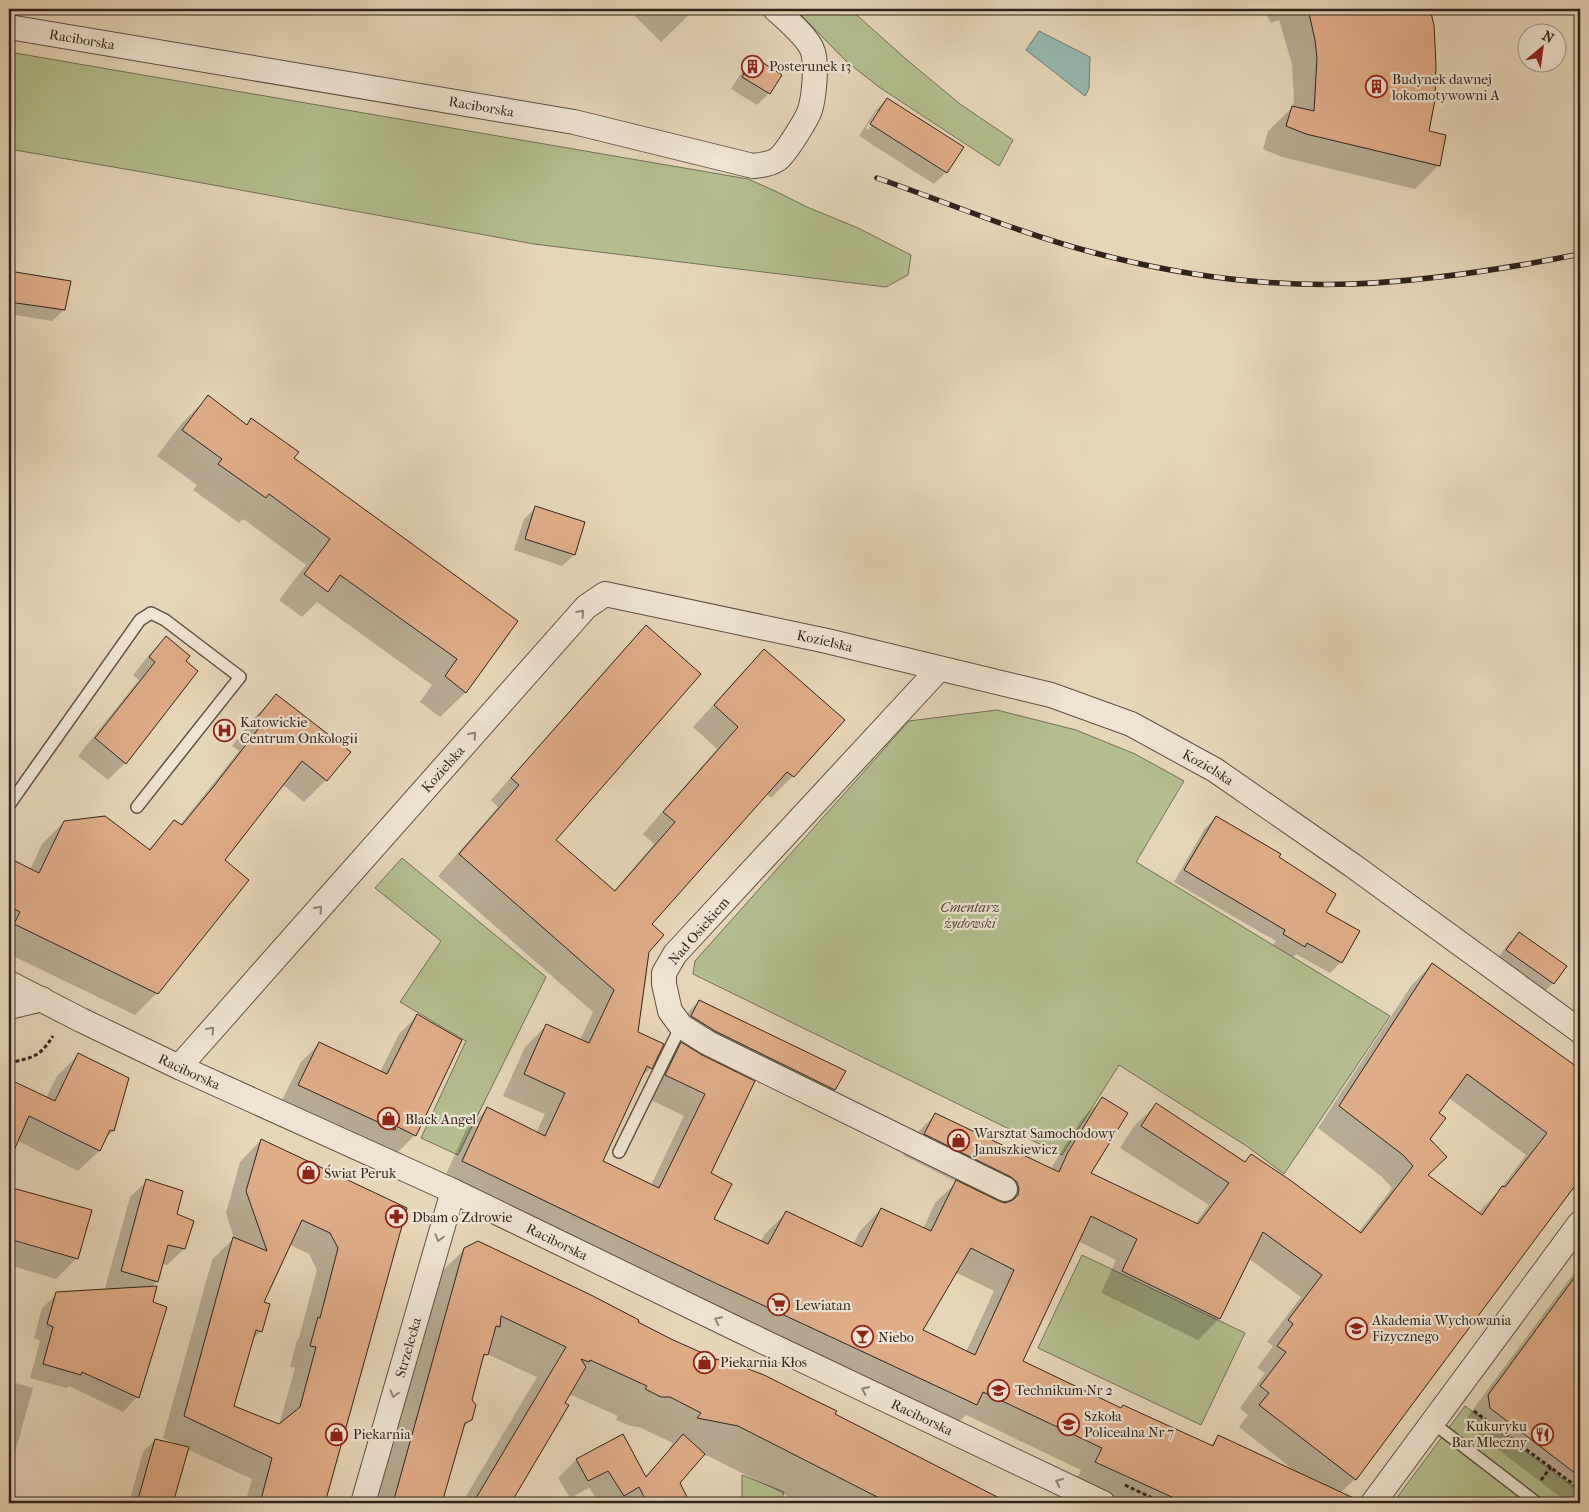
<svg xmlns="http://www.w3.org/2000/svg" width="1589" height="1512" font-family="'IM FELL French Canon',serif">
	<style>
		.green { fill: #b4be8f; stroke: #727055 }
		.water { fill: #96b9b1; stroke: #6d7d75 }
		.shadow { fill: #0003; fill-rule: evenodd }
		.building { fill: #e0ad89; stroke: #30221b; fill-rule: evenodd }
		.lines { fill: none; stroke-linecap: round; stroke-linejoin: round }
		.service-casing { stroke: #5e4f42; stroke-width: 14 }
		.minor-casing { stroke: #5e4f42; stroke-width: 26 }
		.path { stroke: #30221b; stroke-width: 3; stroke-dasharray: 4 2.5; stroke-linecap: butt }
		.service { stroke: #efe4d1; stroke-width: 11 }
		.minor { stroke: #efe4d1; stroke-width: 24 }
		.rail-casing { stroke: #30221b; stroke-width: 5.5 }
		.rail { stroke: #efe4d1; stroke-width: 4; stroke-dasharray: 11; stroke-linecap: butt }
		.oneway { stroke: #908376 }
		.labels { text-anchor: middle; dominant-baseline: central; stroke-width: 4.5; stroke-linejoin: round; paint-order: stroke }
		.street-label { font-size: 14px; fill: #30221b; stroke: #efe4d1 }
		.poi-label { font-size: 14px; fill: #30221b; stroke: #efe4d1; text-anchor: start }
		.park-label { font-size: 14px; font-style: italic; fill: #514938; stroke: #efe4d1 }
	</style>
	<rect width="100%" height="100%" fill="#e6d6b8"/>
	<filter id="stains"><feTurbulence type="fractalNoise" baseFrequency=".004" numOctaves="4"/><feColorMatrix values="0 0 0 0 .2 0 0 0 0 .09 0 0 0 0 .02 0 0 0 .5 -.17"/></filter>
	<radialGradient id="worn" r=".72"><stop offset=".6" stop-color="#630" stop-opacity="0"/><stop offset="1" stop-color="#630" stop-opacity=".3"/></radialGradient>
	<path class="green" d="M 795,9 L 850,9 L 907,60 L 960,104 L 1013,140 L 999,166 L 879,87 L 846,61 Z
		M 9,52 L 748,179 L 775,191 L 807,207 L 858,228 L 911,255 L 908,275 L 886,287 L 534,244 L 148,173 L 9,149 Z
		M 997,710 L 1076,730 L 1135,754 L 1184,781 L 1136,862 L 1390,1016 L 1284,1174 L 1248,1147 L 1119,1065 L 1062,1155 L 693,974 L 695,961 L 909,721 Z
		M 402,858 L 546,977 L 458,1155 L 421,1138 L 466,1041 L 400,1002 L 441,941 L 375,888 Z
		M 1082,1255 L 1245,1333 L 1201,1425 L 1038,1348 Z
		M 1465,1406 L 1580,1492 L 1580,1503 L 1393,1503 Z
		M 742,1475 L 784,1492 L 780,1503 L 742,1503 Z"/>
	<path class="water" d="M 1039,31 L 1090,57 L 1089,89 L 1085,96 L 1026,50 Z"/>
	<path class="shadow" d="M 628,9 L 695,9 L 661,42 Z
		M 1263,9 L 1429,9 L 1433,26 L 1428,132 L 1438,166 L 1415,189 L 1282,157 L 1263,149 L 1268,131 L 1293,107 L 1294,100 L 1292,64 L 1279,20 L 1271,23 Z
		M 754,58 L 769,93 L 757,105 L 731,89 L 743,70 Z
		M 887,99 L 946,172 L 934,184 L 859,136 L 875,111 ZM 877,111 L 880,111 L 868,130 L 866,128 Z
		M 9,273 L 69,282 L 64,310 L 52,321 L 9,314 Z
		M 208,397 L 246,425 L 252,420 L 292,458 L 516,621 L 466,692 L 440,717 L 420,702 L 432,685 L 317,602 L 302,617 L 279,600 L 306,565 L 243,519 L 239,523 L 193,490 L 197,485 L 157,456 L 182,423 Z
		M 535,508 L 584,523 L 574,555 L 562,566 L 514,550 L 524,519 Z
		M 646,627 L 554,840 L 613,892 L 654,844 L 643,834 L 717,749 L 693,727 L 743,672 L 765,650 L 843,720 L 793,776 L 771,798 L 766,793 L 650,924 L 648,951 L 637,1032 L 651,1068 L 639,1079 L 602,1161 L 651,1185 L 684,1116 L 645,1097 L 660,1065 L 681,1044 L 701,1056 L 753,1082 L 709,1174 L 712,1220 L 760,1242 L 765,1234 L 786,1213 L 853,1244 L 860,1231 L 881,1209 L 923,1229 L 935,1203 L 957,1182 L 903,1155 L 914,1136 L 935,1115 L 1050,1170 L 1081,1120 L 1102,1099 L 1089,1174 L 1195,1224 L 1209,1205 L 1120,1148 L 1134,1126 L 1156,1105 L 1244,1163 L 1251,1155 L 1358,1233 L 1392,1188 L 1381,1176 L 1318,1128 L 1411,986 L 1432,964 L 1580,1070 L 1580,1177 L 1355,1479 L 1340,1493 L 1343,1494 L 1336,1503 L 1118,1503 L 1075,1483 L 1081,1470 L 966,1415 L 955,1426 L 442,1183 L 466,1130 L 487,1109 L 536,1133 L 545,1114 L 503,1096 L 525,1047 L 547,1025 L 580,1040 L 593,1012 L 438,876 L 498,807 L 491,800 L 625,648 ZM 1449,1098 L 1526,1155 L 1498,1192 L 1478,1213 L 1427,1175 L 1428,1139 L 1438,1113 ZM 1078,1241 L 1116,1260 L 1101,1293 L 1198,1340 L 1219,1319 L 1248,1258 L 1301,1297 L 1267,1342 L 1273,1346 L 1257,1368 L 1265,1373 L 1240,1408 L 1248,1415 L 1239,1427 L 1295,1471 L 1219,1437 L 1210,1446 L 1121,1409 L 1021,1362 ZM 955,1272 L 994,1291 L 966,1352 L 922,1331 Z
		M 166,638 L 125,763 L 108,780 L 78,756 L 139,680 L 133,675 L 149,655 Z
		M 276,696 L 349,752 L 326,780 L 304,802 L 282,784 L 223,860 L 157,993 L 135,1015 L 9,954 L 9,863 L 11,861 L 30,870 L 42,844 L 64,822 L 148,850 L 174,822 L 180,825 L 239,751 L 232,746 L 254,718 Z
		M 1216,818 L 1277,857 L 1324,912 L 1341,962 L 1330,973 L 1296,954 L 1293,957 L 1273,945 L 1276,941 L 1174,882 L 1205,828 Z
		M 1519,934 L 1565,966 L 1553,983 L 1541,995 L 1495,963 L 1507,945 Z
		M 699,1001 L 834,1089 L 816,1107 L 682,1019 Z
		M 417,1016 L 415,1135 L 397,1153 L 280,1104 L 301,1062 L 319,1044 L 380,1072 L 399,1034 Z
		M 78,1055 L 113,1131 L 105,1139 L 99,1151 L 78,1171 L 16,1140 L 11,1145 L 9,1155 L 9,1089 L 15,1083 L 46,1098 L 57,1076 Z
		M 261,1140 L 405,1209 L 324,1503 L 245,1503 L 252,1479 L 187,1449 L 172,1503 L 129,1503 L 143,1452 L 155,1440 L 178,1445 L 163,1438 L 212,1260 L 234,1238 L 226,1213 L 240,1162 ZM 290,1245 L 309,1254 L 317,1270 L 299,1338 L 297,1340 L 290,1367 L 295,1368 L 279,1425 L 233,1407 L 252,1340 L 261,1331 L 263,1303 Z
		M 147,1181 L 175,1215 L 184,1249 L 167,1265 L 162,1264 L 157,1281 L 151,1288 L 151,1303 L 165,1308 L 137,1397 L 123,1412 L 69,1386 L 66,1388 L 30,1378 L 40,1341 L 34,1338 L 42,1308 L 57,1294 L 113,1290 L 105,1288 L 130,1197 Z
		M 9,1189 L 90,1211 L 77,1258 L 56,1279 L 9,1265 L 9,1240 L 65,1256 L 65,1254 L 9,1237 Z
		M 465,1249 L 636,1323 L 671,1340 L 834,1414 L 1006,1503 L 801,1503 L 708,1456 L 703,1455 L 678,1483 L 689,1503 L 600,1503 L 589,1488 L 570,1498 L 558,1478 L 576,1460 L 622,1436 L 645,1477 L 671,1448 L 669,1448 L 673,1443 L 639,1427 L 630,1426 L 616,1420 L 618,1416 L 569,1394 L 564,1403 L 568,1405 L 510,1503 L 462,1503 L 537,1377 L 487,1354 L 482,1359 L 470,1400 L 471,1420 L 462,1428 L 441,1503 L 373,1503 L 434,1279 Z
		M 1580,1265 L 1580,1503 L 1568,1503 L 1470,1428 L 1468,1416 Z
		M 9,1381 L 33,1388 L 9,1474 Z"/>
	<path class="building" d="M 1308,9 L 1430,9 L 1434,25 L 1436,65 L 1435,100 L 1429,131 L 1446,135 L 1440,166 L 1306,134 L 1286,126 L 1292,106 L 1314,111 L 1317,58 L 1315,40 Z
		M 754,57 L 782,75 L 770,94 L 742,77 Z
		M 887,98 L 964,147 L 947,173 L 870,124 Z
		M 9,271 L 71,281 L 65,310 L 9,302 Z
		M 208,395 L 247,425 L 251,418 L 299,452 L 294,458 L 518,621 L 466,693 L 445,676 L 457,659 L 340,575 L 328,592 L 304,574 L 330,539 L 269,494 L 266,498 L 218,464 L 222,459 L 182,430 Z
		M 535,506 L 585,522 L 575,555 L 525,539 Z
		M 646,625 L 701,674 L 556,840 L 615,891 L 675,822 L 663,812 L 738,727 L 714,705 L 764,649 L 845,720 L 794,777 L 787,772 L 652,924 L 664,935 L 649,952 L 638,1032 L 664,1044 L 652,1069 L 647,1066 L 603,1161 L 659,1188 L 705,1094 L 665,1075 L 681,1042 L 702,1055 L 755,1081 L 711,1173 L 732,1184 L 714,1219 L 768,1244 L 786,1211 L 862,1247 L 881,1208 L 931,1231 L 956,1180 L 999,1201 L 1005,1203 L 1013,1200 L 1018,1195 L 1019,1189 L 1017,1182 L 1011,1177 L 924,1134 L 935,1113 L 1059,1172 L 1068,1152 L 1102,1097 L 1128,1113 L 1091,1173 L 1198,1224 L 1229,1183 L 1141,1126 L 1156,1103 L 1245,1162 L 1251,1154 L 1290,1180 L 1361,1233 L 1413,1166 L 1403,1155 L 1339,1106 L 1432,963 L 1580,1069 L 1580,1179 L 1356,1480 L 1259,1405 L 1269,1393 L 1260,1386 L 1286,1352 L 1277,1346 L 1293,1324 L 1288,1320 L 1322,1275 L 1263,1232 L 1220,1319 L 1122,1271 L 1137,1239 L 1091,1216 L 1023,1361 L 1121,1408 L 1123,1405 L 1213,1446 L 1218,1435 L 1360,1501 L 1360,1503 L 1185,1503 L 1095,1462 L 1102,1448 L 983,1392 L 977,1405 L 713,1282 L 462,1161 L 487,1107 L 545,1136 L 565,1093 L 524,1074 L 546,1024 L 589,1043 L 614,990 L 459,854 L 519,785 L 511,778 ZM 1467,1074 L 1547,1133 L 1505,1187 L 1502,1186 L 1482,1215 L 1428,1175 L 1447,1157 L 1430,1139 L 1446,1118 L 1439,1113 ZM 971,1248 L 1014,1270 L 975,1355 L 923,1330 Z
		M 166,636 L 190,656 L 186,661 L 198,671 L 126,764 L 95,738 L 155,662 L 149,657 Z
		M 276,694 L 351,752 L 327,781 L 302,761 L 225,860 L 249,880 L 158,994 L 14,924 L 20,912 L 9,906 L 9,858 L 39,873 L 64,821 L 105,816 L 150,850 L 174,820 L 182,825 L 214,786 L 259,728 L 253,723 Z
		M 1216,816 L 1281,854 L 1279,857 L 1336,894 L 1326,912 L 1360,931 L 1342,963 L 1307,943 L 1305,947 L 1283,934 L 1285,930 L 1184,870 Z
		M 1519,932 L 1567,966 L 1554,984 L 1506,950 Z
		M 699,1000 L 846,1071 L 835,1090 L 715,1031 L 691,1016 Z
		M 417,1014 L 462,1040 L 416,1136 L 396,1126 L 395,1130 L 298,1085 L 319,1042 L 387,1074 Z
		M 78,1053 L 129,1078 L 114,1131 L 110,1130 L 100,1151 L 29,1116 L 9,1162 L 9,1095 L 15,1082 L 55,1101 Z
		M 261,1139 L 407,1208 L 325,1503 L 260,1503 L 272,1458 L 184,1416 L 233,1237 L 267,1251 L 246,1191 ZM 302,1220 L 330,1233 L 338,1248 L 320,1318 L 318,1317 L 310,1346 L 316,1347 L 300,1407 L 279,1424 L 234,1406 L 256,1330 L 262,1332 L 270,1304 L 264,1302 Z
		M 146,1179 L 183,1191 L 177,1214 L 194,1221 L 185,1249 L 168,1245 L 158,1282 L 121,1271 Z
		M 9,1187 L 92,1210 L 78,1259 L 9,1239 Z
		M 478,1241 L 593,1296 L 639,1320 L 638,1322 L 671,1339 L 718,1360 L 719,1358 L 764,1375 L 810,1398 L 837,1411 L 835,1414 L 1009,1503 L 889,1503 L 738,1426 L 697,1418 L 701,1413 L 670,1397 L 661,1397 L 645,1389 L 647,1386 L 590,1360 L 589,1362 L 581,1359 L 586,1367 L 565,1403 L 569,1405 L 511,1503 L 473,1503 L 566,1347 L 501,1316 L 500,1327 L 496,1326 L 488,1355 L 484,1354 L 472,1400 L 476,1405 L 472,1420 L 465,1423 L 442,1503 L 393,1503 L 464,1248 Z
		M 1580,1270 L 1580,1477 L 1490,1408 L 1488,1395 Z
		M 157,1286 L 153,1302 L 167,1307 L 139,1398 L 82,1372 L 81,1375 L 43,1364 L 53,1327 L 47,1324 L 56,1292 Z
		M 623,1434 L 646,1477 L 683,1434 L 705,1454 L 680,1483 L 690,1503 L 647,1503 L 639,1487 L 624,1496 L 608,1471 L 588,1481 L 576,1459 Z
		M 155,1439 L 189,1447 L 173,1503 L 137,1503 Z"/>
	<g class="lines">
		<defs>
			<path id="service" d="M 9,805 L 140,620 L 151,613 L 165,620 L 240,677 L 137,807
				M 619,1152 L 681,1026
				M 1433,1423 L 1537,1503"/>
			<g id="minor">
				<path id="s1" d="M 9,27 L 574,122 L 753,166 C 762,165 771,164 778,159 C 786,153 807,119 810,110 C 814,97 817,66 813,52 C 809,38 786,19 775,9"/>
				<path d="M 939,669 L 675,954 L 664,973 L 664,984 L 670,1011 L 681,1026 L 708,1043 L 1005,1189"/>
				<path id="s2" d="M 9,983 L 81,1020 L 179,1067 L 453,1191 L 739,1330 L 1103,1503"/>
				<path d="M 9,1007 L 42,999"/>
				<path id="s3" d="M 179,1067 L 586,607 L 605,594 L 827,641 L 1051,695 L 1131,724 L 1215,770 L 1352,865 L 1580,1031"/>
				<path id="s4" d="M 363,1503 L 453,1191"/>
				<path d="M 1373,1503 L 1580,1223"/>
			</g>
		</defs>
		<use href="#service" class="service-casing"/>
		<use href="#minor" class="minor-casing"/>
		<path class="path" d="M 9,1063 C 33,1057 39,1058 53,1036
			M 1474,1411 L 1580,1489
			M 1541,1480 L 1551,1467
			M 1125,1485 L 1163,1503"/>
		<use href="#service" class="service"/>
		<use href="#minor" class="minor"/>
		<defs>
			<path id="rail" d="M 877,178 C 949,203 1021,234 1095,253 C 1178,275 1266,287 1352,284 C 1429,281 1505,269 1580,254"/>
		</defs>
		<use href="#rail" class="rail-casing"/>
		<use href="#rail" class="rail"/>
	</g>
	<defs><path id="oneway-chevron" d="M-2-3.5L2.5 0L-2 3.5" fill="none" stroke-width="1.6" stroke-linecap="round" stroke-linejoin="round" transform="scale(1.25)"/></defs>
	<g class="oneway">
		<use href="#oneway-chevron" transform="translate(581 613) rotate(-48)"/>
		<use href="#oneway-chevron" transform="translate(473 735) rotate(-49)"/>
		<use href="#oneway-chevron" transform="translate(319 909) rotate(-48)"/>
		<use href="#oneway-chevron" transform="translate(211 1030) rotate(-49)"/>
		<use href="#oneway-chevron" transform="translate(439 1238) rotate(106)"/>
		<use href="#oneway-chevron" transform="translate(718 1320) rotate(-154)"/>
		<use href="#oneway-chevron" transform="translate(865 1390) rotate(-155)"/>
		<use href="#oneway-chevron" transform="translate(394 1394) rotate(106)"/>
		<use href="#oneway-chevron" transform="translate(1059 1482) rotate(-155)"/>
	</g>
	<defs>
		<symbol id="building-ring" viewBox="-11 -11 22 22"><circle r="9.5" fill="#efe4d1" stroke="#8f2418" stroke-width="1.5"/><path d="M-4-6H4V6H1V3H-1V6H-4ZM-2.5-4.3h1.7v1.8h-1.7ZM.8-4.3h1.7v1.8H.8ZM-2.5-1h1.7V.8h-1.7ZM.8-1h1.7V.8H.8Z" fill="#8f2418"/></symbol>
		<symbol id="hospital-ring" viewBox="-11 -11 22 22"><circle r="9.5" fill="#efe4d1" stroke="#8f2418" stroke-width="1.5"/><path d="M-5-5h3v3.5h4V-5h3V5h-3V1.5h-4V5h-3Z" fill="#8f2418"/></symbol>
		<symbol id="shop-ring" viewBox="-11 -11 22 22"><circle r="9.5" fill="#efe4d1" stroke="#8f2418" stroke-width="1.5"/><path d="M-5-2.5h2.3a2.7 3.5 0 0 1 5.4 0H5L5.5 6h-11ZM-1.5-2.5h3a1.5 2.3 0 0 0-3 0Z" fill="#8f2418"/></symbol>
		<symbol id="pharmacy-ring" viewBox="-11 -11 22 22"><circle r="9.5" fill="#efe4d1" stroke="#8f2418" stroke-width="1.5"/><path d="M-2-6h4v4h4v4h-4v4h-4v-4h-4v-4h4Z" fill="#8f2418"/></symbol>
		<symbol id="supermarket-ring" viewBox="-11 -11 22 22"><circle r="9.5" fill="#efe4d1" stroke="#8f2418" stroke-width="1.5"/><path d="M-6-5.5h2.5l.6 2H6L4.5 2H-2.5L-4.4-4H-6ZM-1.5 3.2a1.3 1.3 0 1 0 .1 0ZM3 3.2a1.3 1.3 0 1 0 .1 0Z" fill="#8f2418"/></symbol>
		<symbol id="university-ring" viewBox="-11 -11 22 22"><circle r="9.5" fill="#efe4d1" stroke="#8f2418" stroke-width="1.5"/><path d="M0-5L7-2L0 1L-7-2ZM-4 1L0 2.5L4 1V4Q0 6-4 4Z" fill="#8f2418"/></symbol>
		<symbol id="bar-ring" viewBox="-11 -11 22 22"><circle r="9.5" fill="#efe4d1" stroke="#8f2418" stroke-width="1.5"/><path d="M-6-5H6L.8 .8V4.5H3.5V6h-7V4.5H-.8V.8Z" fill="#8f2418"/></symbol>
		<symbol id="school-ring" viewBox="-11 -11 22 22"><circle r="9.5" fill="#efe4d1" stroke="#8f2418" stroke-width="1.5"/><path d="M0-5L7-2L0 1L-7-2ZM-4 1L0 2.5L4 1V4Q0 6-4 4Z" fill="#8f2418"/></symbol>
		<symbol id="restaurant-ring" viewBox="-11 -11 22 22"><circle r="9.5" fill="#efe4d1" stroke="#8f2418" stroke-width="1.5"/><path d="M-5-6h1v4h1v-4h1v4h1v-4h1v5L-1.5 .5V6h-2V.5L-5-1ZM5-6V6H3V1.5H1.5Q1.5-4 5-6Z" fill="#8f2418"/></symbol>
	</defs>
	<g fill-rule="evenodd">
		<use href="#building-ring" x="740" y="54" width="25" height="25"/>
		<use href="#building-ring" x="1364" y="74" width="25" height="25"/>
		<use href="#hospital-ring" x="212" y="718" width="25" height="25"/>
		<use href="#shop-ring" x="376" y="1106" width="25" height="25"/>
		<use href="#shop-ring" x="946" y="1128" width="25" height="25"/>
		<use href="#shop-ring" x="296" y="1160" width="25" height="25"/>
		<use href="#pharmacy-ring" x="384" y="1204" width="25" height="25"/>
		<use href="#supermarket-ring" x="766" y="1292" width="25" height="25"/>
		<use href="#university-ring" x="1344" y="1316" width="25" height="25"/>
		<use href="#bar-ring" x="850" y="1324" width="25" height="25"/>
		<use href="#shop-ring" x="692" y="1350" width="25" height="25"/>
		<use href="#school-ring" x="986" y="1378" width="25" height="25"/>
		<use href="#school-ring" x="1056" y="1412" width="25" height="25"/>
		<use href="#shop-ring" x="324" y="1422" width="25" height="25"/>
		<use href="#restaurant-ring" x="1530" y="1422" width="25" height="25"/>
	</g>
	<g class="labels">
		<g class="street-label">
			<text stroke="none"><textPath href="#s1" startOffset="74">Raciborska</textPath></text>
			<text stroke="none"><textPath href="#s1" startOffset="479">Raciborska</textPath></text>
			<text stroke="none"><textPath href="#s3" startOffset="862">Kozielska</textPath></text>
			<text stroke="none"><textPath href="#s3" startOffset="1268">Kozielska</textPath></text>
			<text stroke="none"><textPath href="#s3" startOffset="398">Kozielska</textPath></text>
			<text transform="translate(699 931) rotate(-49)">Nad Osiekiem</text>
			<text stroke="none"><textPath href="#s2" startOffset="201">Raciborska</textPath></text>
			<text stroke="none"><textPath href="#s2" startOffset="606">Raciborska</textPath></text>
			<text stroke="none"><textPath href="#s4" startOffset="162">Strzelecka</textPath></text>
			<text stroke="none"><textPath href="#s2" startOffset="1011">Raciborska</textPath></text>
		</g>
		<g class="poi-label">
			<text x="769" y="66">Posterunek 13</text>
			<text x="1392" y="79">Budynek dawnej<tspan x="1392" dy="16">lokomotywowni A</tspan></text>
			<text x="240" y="722">Katowickie<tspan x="240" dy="16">Centrum Onkologii</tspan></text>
			<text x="405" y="1119">Black Angel</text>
			<text x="974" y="1133">Warsztat Samochodowy<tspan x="974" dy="16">Januszkiewicz</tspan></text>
			<text x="324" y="1173">Świat Peruk</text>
			<text x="412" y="1217">Dbam o Zdrowie</text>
			<text x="795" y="1305">Lewiatan</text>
			<text x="1372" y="1320">Akademia Wychowania<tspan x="1372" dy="16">Fizycznego</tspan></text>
			<text x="878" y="1337">Niebo</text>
			<text x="720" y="1362">Piekarnia Kłos</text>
			<text x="1015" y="1390">Technikum Nr 2</text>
			<text x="1084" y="1416">Szkoła<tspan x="1084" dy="16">Policealna Nr 7</tspan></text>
			<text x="1527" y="1426" text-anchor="end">Kukuryku<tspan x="1527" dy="16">Bar Mleczny</tspan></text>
			<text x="353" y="1434">Piekarnia</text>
		</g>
		<g class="park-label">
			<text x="970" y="907">Cmentarz<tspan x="970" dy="16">żydowski</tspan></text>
		</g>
	</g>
	<rect width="1589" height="1512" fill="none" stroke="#e6d6b8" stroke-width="30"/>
	<rect x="10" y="10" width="1569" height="1492" fill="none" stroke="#30221b" stroke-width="2.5"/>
	<rect x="15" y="15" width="1559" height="1482" fill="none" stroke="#30221b"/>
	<g transform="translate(1542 48) rotate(29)"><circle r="24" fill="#efe4d1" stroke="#a39688"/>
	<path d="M0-4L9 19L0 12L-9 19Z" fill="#8f2418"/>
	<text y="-8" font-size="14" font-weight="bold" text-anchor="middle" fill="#30221b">N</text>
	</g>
	<rect width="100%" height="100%" filter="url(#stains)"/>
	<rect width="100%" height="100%" fill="url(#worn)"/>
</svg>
